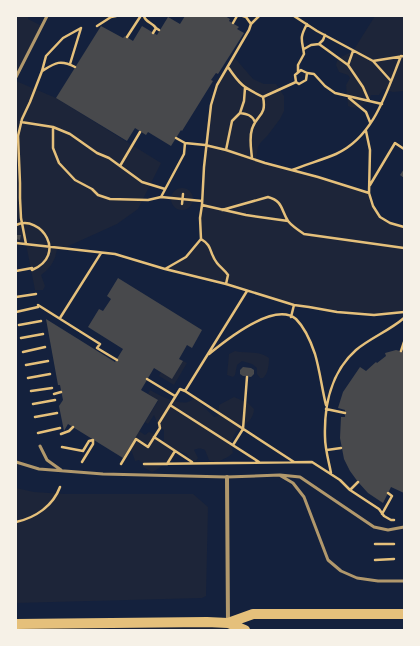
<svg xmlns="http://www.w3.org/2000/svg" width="420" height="646" font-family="Helvetica,sans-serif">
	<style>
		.green { fill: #1d2539 }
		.building { fill: #48494c }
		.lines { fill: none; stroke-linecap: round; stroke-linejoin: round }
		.path { stroke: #e5c07b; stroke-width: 2.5 }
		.service { stroke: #b1986c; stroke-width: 3 }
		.minor { stroke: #b1986c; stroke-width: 4 }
		.primary { stroke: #e5c07b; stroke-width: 10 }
	</style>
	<rect width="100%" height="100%" fill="#14213d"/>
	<path class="green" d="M 16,16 L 28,16 L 28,19 L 42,26 L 16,77 Z
		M 375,16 L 404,16 L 404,91 L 393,92 L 383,89 L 379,95 L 371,95 L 369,101 C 362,106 356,110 348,106 L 346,85 L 350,78 L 348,75 L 339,72 L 336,65 L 337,61 L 341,57 L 353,51 Z
		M 234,57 L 253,79 L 264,84 L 276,84 L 284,96 L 284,111 L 280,119 L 268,135 L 261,142 L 258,147 L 256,159 L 369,193 C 376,217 381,220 404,227 L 404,312 C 343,322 285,301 228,285 C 207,279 186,274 165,269 L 186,257 L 201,239 L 200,218 L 205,145 L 211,105 L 217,85 Z
		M 16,81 L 56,98 L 161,163 L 138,209 L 117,224 L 64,248 L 57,248 C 56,259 51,268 41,275 L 45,286 L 43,290 L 35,290 L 26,244 L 16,243 Z
		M171 199a11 11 0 1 1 22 0a11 11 0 1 1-22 0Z
		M 235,351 C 246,354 259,350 269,358 C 269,365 268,374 263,378 L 260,378 L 257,374 L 257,368 L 252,364 L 242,361 L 237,365 L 235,375 L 233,377 L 227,375 L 229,354 Z
		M 183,361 L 187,363 L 174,385 L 159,376 L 161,372 L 172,378 Z
		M 150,390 C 158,395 179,405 188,402 C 191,401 193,399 196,397 L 200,400 L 202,405 L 214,417 L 218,416 L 219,405 L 234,397 L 248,403 L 254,409 C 253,426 236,425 233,438 C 231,442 232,449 233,453 C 229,457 218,462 213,464 L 209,460 L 205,450 C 201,448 198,448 194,450 L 198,458 L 195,462 L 191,461 L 187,454 L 172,449 L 175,455 L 172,461 C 164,462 160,469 152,472 L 143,467 L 143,464 L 139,460 L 135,461 L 132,452 L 128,446 L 139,431 L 145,435 L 149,432 L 154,434 C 155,440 159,443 164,444 L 164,430 L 158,424 L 154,415 L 148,424 L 145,422 L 158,401 L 148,394 Z
		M 16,488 L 34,492 L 65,494 L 193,494 L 208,507 L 206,596 L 202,598 L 16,603 Z
		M 228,623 L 228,630 L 16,630 L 16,625 Z"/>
	<path class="building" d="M 185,16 L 225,16 L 230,19 L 229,21 L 239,27 L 237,29 L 244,33 L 218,74 L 216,73 L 211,80 L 213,81 L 182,131 L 181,130 L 171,146 L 148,132 L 146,135 L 135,128 L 127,141 L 56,98 L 101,26 L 123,38 L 125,36 L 133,41 L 142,26 L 157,35 L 168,17 L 180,24 Z
		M 404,169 L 404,178 L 400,175 Z
		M 16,235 L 21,235 L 20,240 L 16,239 Z
		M 118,278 L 202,330 L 192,348 L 187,345 L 179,359 L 183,361 L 172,379 L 154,368 L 141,390 L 158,400 L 123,458 L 68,424 L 64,431 L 59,406 L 63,400 L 60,385 L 58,385 L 46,319 L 115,362 L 123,349 L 88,327 L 99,309 L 103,311 L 111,299 L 107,296 Z
		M 396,350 L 404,352 L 404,493 L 391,487 L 383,503 L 368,493 L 358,482 L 350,471 L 344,459 L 340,438 L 341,417 L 345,417 L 345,410 L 338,408 L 343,392 L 360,367 L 366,371 L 376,362 L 377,363 L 386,356 L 385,353 Z
		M 243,367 L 251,368 L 254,370 L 254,374 L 251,377 L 243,376 L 240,374 L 240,370 Z"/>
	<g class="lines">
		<path class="path" d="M 144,16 C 145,22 153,23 156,28 L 153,33
			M 294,16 L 317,31 L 373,61 L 391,81
			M 233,23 L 237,16
			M 251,24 L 259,16
			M 97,26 L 111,17 L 116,16
			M 156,28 L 159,30
			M 127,37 L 140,17
			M 319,44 L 348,65 L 363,87 L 369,101
			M 304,49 L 311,45 L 319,44 L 323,40 L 325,35
			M 373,61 L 404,56
			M 70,64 L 81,28
			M 348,65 L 353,51
			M 228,67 C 240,85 243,87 263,97
			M 42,71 C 55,63 60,59 75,67
			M 298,72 L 298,65 L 304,54 C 302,39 299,39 307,24
			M 307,73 L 306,80 L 299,84 L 296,82 L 295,75 L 301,70 L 307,73 L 314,74 L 325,86 L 335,93 L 382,104
			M 263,97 L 296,82
			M 349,98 L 366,112 L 370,122
			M 240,113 C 247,114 252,115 255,122
			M 21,122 L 53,127 L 53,148 L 59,163 L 75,180 L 92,189 L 98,195 L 110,199 L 148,200 L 161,197 L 202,201
			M 53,127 L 70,134 L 97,153 L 109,158 L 142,182 L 165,189
			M 366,131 L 370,150 L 369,193 L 373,206 L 380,217 L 390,223 L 404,227
			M 176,138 L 185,143 L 205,145 L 226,150 L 265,163 L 318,177 L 369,193
			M 226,150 L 232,121 L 240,113 L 244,101 L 245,88
			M 252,158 C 251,148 249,138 252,129 C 257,114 267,116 263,97
			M 120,166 L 140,132
			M 292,170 C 307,164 322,160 336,154 C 374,137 387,91 401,56
			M 370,185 L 395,143 L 404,149
			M 161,197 L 184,154 L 185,143
			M 182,204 L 183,194
			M 202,205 L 246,215 L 288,221
			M 222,210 L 268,197 C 283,201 281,210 288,221 C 292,226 298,230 304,234 L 404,248
			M 16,225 C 41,214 68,255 32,270
			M 201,239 L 200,218 L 202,205 L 204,167 L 211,105 L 217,85 L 249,30 L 251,24 L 246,17 L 243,16
			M 201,239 C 213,246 209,253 217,263 C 220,267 225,270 228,275 L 226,284
			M 16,243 L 115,254 L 165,269 L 226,284 L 294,305 L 309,307 L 337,312 L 374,315 L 404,312
			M 26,244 L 21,218 L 20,198 L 20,183 L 18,136 L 22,119 L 30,102 L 42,71 L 46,56 L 63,38 L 81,28
			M 165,269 L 186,257 L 201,239
			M 16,271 L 32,268
			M 16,297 L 36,294
			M 38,305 L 100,344 L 97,348 L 117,360
			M 16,312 L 38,307
			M 291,317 L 294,305
			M 60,318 L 101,253
			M 19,325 L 41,321
			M 21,338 L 43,334
			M 401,351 L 404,342
			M 23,352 L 45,347
			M 209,354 C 226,340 274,301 296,319 C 305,328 311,342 315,354 C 320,371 322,389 326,405
			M 26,365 L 48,361
			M 28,378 L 50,374
			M 147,379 L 175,396
			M 31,391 L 52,388
			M 185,391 L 294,462
			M 54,394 L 61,392
			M 33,404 L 55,400
			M 170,405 L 259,462
			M 326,409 L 345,413
			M 35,417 L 57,413
			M 38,433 L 60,428
			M 61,434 L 69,431 L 73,427
			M 154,437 L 192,462
			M 233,445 L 243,429 L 247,377
			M 62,447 L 83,451 L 89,441 L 93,440
			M 327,450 L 341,448
			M 82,462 L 93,444 L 93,440
			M 121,464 L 136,439 L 148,447 L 160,428 L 159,423 L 180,389 L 185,391 L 247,291
			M 144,464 L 312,462 L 340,480 L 350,490 L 379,509 L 384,516 L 391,520 L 394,520
			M 167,464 L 175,451
			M 331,473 C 329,462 325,449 325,437 C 324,406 331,372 356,350 C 370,338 389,331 404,318
			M 350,490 L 358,482
			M 382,514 L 392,496 L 388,493
			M 16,522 C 35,518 53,506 60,487
			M 375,544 L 394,544
			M 375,560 L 394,559"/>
		<path class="service" d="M 16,77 L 47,16
			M 40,446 L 47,460 L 61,470
			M 16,462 L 39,469 L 103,474 L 227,477 L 280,475 L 300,477 L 374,527 L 388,530 L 404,527
			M 281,476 L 293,483 L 304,497 L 328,560 L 341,571 L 357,578 L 378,581 L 404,581"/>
		<path class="minor" d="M 227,477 L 228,622"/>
		<path class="primary" d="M 228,623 L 253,614 L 404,614
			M 16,624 L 207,622 L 228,623 L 245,630"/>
	</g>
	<rect width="420" height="646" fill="none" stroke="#f6f1e7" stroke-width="34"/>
</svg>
